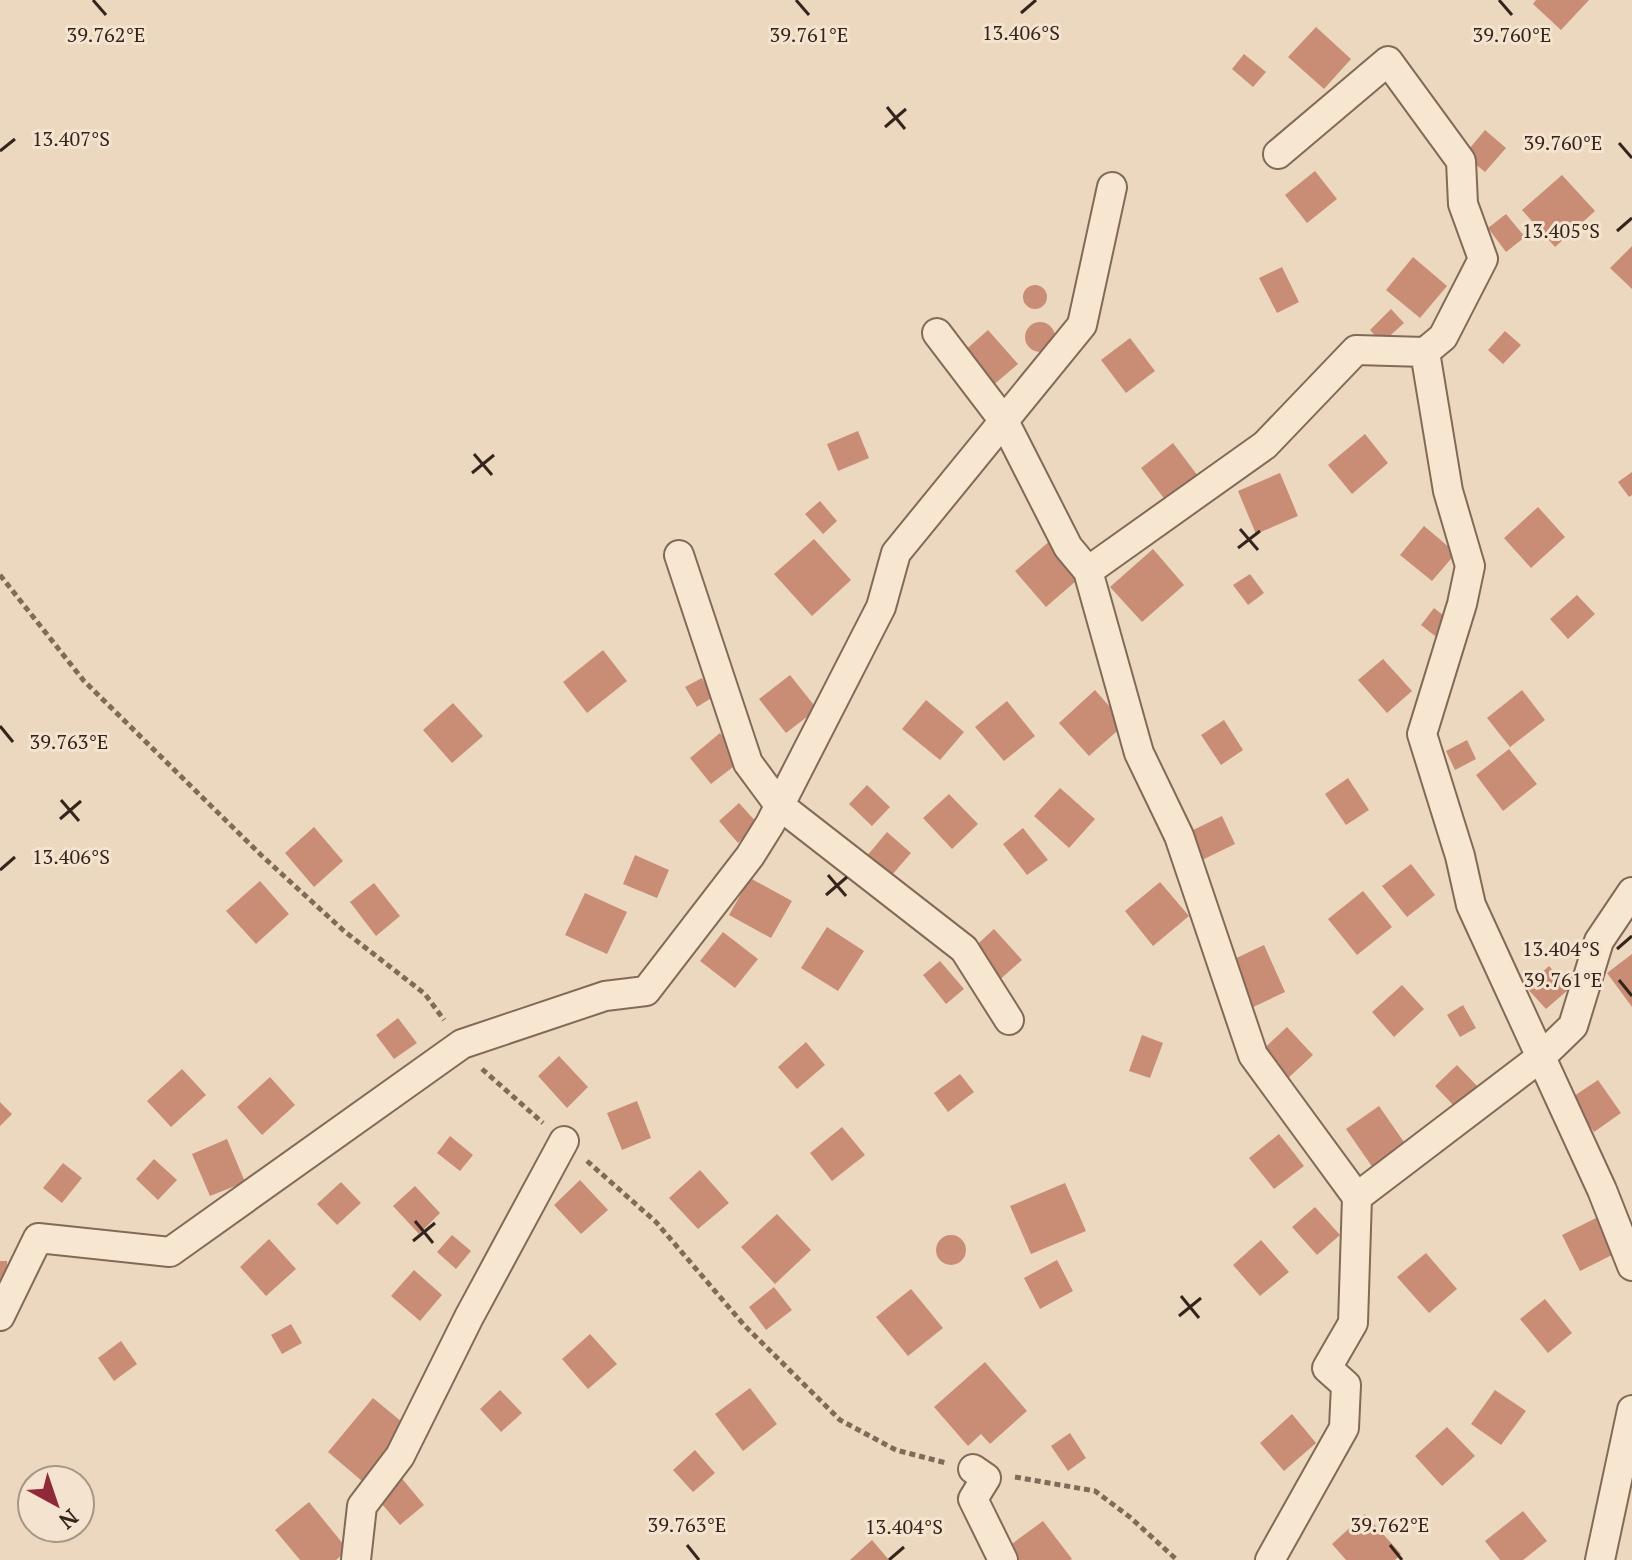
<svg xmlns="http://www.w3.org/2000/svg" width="1632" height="1560" font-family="'PT Serif',serif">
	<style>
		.building { fill: #c98d76 }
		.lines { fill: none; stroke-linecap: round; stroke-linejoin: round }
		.minor-casing { stroke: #836958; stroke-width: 32 }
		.path { stroke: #836958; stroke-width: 5; stroke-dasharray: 6 4; stroke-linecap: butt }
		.minor { stroke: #f7e7d1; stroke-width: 28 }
		.ticks { fill: none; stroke: #33241c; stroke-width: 3 }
		.ticks-label { font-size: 20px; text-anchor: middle; fill: #33241c; stroke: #f4e3ce; stroke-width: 6; stroke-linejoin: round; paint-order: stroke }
	</style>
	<rect width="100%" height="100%" fill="#ecd8bf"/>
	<path class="building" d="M 1536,0 L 1589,0 L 1561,30 L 1533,4 Z
		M 1316,27 L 1351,59 L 1324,89 L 1288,57 Z
		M 1244,54 L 1266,72 L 1253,87 L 1232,69 Z
		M 1485,130 L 1506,148 L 1485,172 L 1464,155 Z
		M 1315,171 L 1337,199 L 1307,223 L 1285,195 Z
		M 1562,175 L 1595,211 L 1555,247 L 1522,210 Z
		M 1506,214 L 1525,237 L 1506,252 L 1488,228 Z
		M 1632,246 L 1632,289 L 1610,268 Z
		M 1413,257 L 1447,286 L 1420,318 L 1386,290 Z
		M 1282,267 L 1299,302 L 1277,313 L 1259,278 Z
		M1023 297a12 12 0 1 1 24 0a12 12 0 1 1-24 0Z
		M 1391,309 L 1404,323 L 1382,343 L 1370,330 Z
		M1025 337a15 15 0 1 1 30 0a15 15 0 1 1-30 0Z
		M 988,330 L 1018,364 L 991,387 L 962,353 Z
		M 1505,331 L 1521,345 L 1503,364 L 1488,350 Z
		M 1130,338 L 1155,371 L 1126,393 L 1101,360 Z
		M 858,431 L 869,458 L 838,471 L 827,444 Z
		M 1365,434 L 1388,463 L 1352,494 L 1328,465 Z
		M 1173,443 L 1201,480 L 1169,505 L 1141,468 Z
		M 1632,472 L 1632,495 L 1629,497 L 1618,482 Z
		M 1280,473 L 1298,516 L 1256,534 L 1238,491 Z
		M 820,501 L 837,521 L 823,534 L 805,514 Z
		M 1538,507 L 1565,537 L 1531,568 L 1504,538 Z
		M 1424,526 L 1456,553 L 1432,581 L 1400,555 Z
		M 814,539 L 851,580 L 812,616 L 774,574 Z
		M 1052,539 L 1084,574 L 1046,607 L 1015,571 Z
		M 1153,549 L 1184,585 L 1142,622 L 1110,587 Z
		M 1250,574 L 1264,593 L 1248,605 L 1233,585 Z
		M 1577,595 L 1595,614 L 1568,639 L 1550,619 Z
		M 1434,608 L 1448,619 L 1435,636 L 1421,625 Z
		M 603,650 L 627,681 L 587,713 L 563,682 Z
		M 1383,659 L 1412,691 L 1387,713 L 1358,680 Z
		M 790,675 L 817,709 L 786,733 L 759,699 Z
		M 702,678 L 713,697 L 697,707 L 685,687 Z
		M 1095,690 L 1125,724 L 1089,756 L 1059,723 Z
		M 1522,690 L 1545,720 L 1510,747 L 1487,718 Z
		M 926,700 L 964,732 L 940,760 L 902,729 Z
		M 1007,701 L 1035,736 L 1004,761 L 975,727 Z
		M 453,703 L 483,736 L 452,763 L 423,730 Z
		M 1224,720 L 1243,750 L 1221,765 L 1201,735 Z
		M 720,733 L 742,760 L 711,784 L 690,758 Z
		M 1467,740 L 1476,759 L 1455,770 L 1446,751 Z
		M 1509,749 L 1537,784 L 1503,811 L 1476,775 Z
		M 1348,778 L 1369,810 L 1346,825 L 1325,794 Z
		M 867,785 L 890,807 L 872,826 L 849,804 Z
		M 1060,788 L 1095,819 L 1069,848 L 1034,816 Z
		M 949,794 L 978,824 L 952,849 L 923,818 Z
		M 739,803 L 758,824 L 738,843 L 719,821 Z
		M 1222,816 L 1235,844 L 1200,861 L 1187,833 Z
		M 314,827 L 343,861 L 314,887 L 285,853 Z
		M 1023,828 L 1048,860 L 1027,875 L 1003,844 Z
		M 887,832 L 911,853 L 885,883 L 861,863 Z
		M 635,855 L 669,870 L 657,898 L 623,884 Z
		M 1411,864 L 1435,895 L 1407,917 L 1382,886 Z
		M 750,878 L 792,901 L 771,938 L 729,915 Z
		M 260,881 L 289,914 L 256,944 L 226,911 Z
		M 1160,882 L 1189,916 L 1153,946 L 1125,911 Z
		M 374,883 L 400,916 L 376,936 L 350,902 Z
		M 1363,891 L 1392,927 L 1357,955 L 1328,919 Z
		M 585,893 L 627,912 L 607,954 L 565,935 Z
		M 827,927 L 864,951 L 838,991 L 801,968 Z
		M 994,929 L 1022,960 L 997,982 L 970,951 Z
		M 723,932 L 758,959 L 735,988 L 700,961 Z
		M 1264,945 L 1285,992 L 1249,1009 L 1228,962 Z
		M 1632,954 L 1632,1007 L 1607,973 Z
		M 940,961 L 964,989 L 946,1004 L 923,975 Z
		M 1549,966 L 1569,989 L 1546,1009 L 1526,987 Z
		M 1402,985 L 1424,1009 L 1394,1037 L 1372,1012 Z
		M 1463,1005 L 1476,1028 L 1460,1037 L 1447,1015 Z
		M 398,1018 L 417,1043 L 394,1059 L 376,1035 Z
		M 1287,1027 L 1313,1055 L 1285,1081 L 1259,1053 Z
		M 1142,1035 L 1163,1043 L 1150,1078 L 1129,1071 Z
		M 806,1042 L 825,1065 L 797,1089 L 778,1067 Z
		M 559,1056 L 588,1087 L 567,1108 L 538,1076 Z
		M 1457,1065 L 1479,1088 L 1457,1109 L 1435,1086 Z
		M 182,1069 L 206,1095 L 171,1127 L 147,1101 Z
		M 960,1074 L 974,1092 L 948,1112 L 934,1093 Z
		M 270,1077 L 295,1105 L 262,1135 L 237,1107 Z
		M 1598,1080 L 1621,1113 L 1594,1132 L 1571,1098 Z
		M 637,1101 L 651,1138 L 622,1150 L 607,1113 Z
		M 0,1102 L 12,1114 L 0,1126 Z
		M 1379,1106 L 1406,1145 L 1373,1168 L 1346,1129 Z
		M 842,1127 L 865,1155 L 832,1181 L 810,1153 Z
		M 1279,1134 L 1304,1166 L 1274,1189 L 1249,1158 Z
		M 450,1136 L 473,1155 L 460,1171 L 437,1153 Z
		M 227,1139 L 245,1182 L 210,1196 L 192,1154 Z
		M 154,1159 L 177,1180 L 158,1200 L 136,1179 Z
		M 63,1163 L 82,1178 L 62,1203 L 43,1188 Z
		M 700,1170 L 729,1203 L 698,1229 L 669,1198 Z
		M 580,1180 L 608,1210 L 581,1234 L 554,1205 Z
		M 341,1182 L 361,1203 L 337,1225 L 317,1204 Z
		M 1065,1183 L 1086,1231 L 1031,1254 L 1010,1206 Z
		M 415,1186 L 440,1213 L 419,1234 L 393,1206 Z
		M 1315,1207 L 1340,1235 L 1317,1255 L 1292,1227 Z
		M 777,1214 L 811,1250 L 775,1284 L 741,1247 Z
		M 1602,1215 L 1620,1251 L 1580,1271 L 1562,1235 Z
		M936 1250a15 15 0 1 1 30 0a15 15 0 1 1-30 0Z
		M 452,1235 L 471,1251 L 456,1269 L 437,1252 Z
		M 269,1239 L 296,1269 L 266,1296 L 240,1267 Z
		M 1261,1240 L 1289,1272 L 1260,1296 L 1233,1265 Z
		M 1426,1253 L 1457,1289 L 1429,1313 L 1397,1277 Z
		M 1057,1260 L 1073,1291 L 1040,1309 L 1024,1278 Z
		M 0,1261 L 7,1261 L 8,1282 L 0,1282 Z
		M 414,1270 L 442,1295 L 420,1321 L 391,1296 Z
		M 774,1287 L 792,1310 L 766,1330 L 749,1307 Z
		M 911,1289 L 943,1328 L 908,1356 L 876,1317 Z
		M 1545,1299 L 1572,1333 L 1548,1353 L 1520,1319 Z
		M 291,1324 L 302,1343 L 282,1354 L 271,1335 Z
		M 590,1334 L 617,1364 L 588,1389 L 562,1359 Z
		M 121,1341 L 137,1364 L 114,1381 L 98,1358 Z
		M 985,1362 L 1027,1411 L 990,1444 L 981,1434 L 968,1446 L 934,1407 Z
		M 750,1388 L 777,1424 L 743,1451 L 715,1414 Z
		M 500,1390 L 522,1413 L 501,1432 L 480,1409 Z
		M 1495,1390 L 1526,1411 L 1501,1445 L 1471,1424 Z
		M 373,1398 L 408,1427 L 362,1481 L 328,1452 Z
		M 1292,1414 L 1316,1443 L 1284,1471 L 1260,1443 Z
		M 1447,1427 L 1475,1456 L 1442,1486 L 1415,1456 Z
		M 1070,1433 L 1086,1458 L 1068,1471 L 1051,1446 Z
		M 695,1450 L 715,1473 L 693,1492 L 673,1470 Z
		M 399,1475 L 424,1505 L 400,1525 L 375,1496 Z
		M 309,1502 L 348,1550 L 336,1560 L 300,1560 L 275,1530 Z
		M 1523,1511 L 1547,1541 L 1523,1560 L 1500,1560 L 1485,1541 Z
		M 1365,1514 L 1401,1554 L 1395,1560 L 1346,1560 L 1332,1544 Z
		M 1043,1521 L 1072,1559 L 1070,1560 L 1019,1560 L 1009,1546 Z
		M 872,1540 L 889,1560 L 850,1560 Z"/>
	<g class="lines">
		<defs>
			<path id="minor" d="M 937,333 L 1004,421 L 1068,547 L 1088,571 L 1139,753 L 1179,836 L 1253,1055 L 1357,1197 L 1353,1323 L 1327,1368 L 1346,1385 L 1344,1428 L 1270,1560
				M 1425,352 L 1448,491 L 1470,566 L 1462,604 L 1422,734 L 1460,856 L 1471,905 L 1602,1190 L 1632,1266
				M 679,555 L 748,763 L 779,805 L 964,949 L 1009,1020
				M 1088,571 L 1265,445 L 1356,350 L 1425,352 L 1443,337 L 1483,259 L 1463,204 L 1461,161 L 1388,61 L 1278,154
				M 1357,1197 L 1541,1057 L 1573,1026 L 1599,941 L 1632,892
				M 0,1316 L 38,1238 L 170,1252 L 462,1044 L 605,996 L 646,991 L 750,856 L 770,824 L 881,607 L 896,553 L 1082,325 L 1112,187
				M 973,1469 L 986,1478 L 973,1499 L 1003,1560
				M 356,1560 L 362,1506 L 400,1456 L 469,1317 L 564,1141
				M 1600,1560 L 1632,1410"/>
		</defs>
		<use href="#minor" class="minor-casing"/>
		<path class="path" d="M 0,575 L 84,681 L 261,855 L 344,931 L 425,994 L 444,1020
			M 482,1069 L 543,1123
			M 587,1161 L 656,1222 L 744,1325 L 840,1420 L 896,1450 L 946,1463
			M 1015,1477 L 1095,1491 L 1131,1518 L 1177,1560"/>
		<use href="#minor" class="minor"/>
	</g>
	<path class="ticks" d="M 93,0 L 106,15M 796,0 L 809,15M 1499,0 L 1512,15M 1021,13 L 1036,0M 887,107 L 905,129M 885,127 L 906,109M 1619,143 L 1632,158M 0,151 L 15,139M 1617,231 L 1632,218M 474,454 L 492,475M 472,473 L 494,455M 1240,529 L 1258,550M 1238,548 L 1260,531M 0,726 L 13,742M 61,800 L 79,821M 60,819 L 81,801M 0,870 L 15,857M 828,875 L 846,896M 826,895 L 847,877M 1617,949 L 1632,936M 1619,980 L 1632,996M 415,1221 L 433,1243M 413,1241 L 435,1223M 1181,1296 L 1199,1318M 1179,1316 L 1201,1298M 687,1545 L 699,1560M 1390,1545 L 1402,1560M 889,1560 L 904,1547"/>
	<g class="ticks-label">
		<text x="1021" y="40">13.406°S</text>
		<text x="1512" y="42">39.760°E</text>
		<text x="106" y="42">39.762°E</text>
		<text x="809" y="42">39.761°E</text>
		<text x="71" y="146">13.407°S</text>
		<text x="1563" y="150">39.760°E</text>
		<text x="1561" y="238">13.405°S</text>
		<text x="69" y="749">39.763°E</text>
		<text x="71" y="864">13.406°S</text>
		<text x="1561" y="956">13.404°S</text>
		<text x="1563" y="987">39.761°E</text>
		<text x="687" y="1532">39.763°E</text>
		<text x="1390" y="1532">39.762°E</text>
		<text x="904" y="1534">13.404°S</text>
	</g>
	<g transform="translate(56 1504) rotate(140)"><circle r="38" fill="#f4e3ce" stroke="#a79787" stroke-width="2"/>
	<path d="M0-6L14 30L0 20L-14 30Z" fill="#902a39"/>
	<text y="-12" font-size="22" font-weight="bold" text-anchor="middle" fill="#33241c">N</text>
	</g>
</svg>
